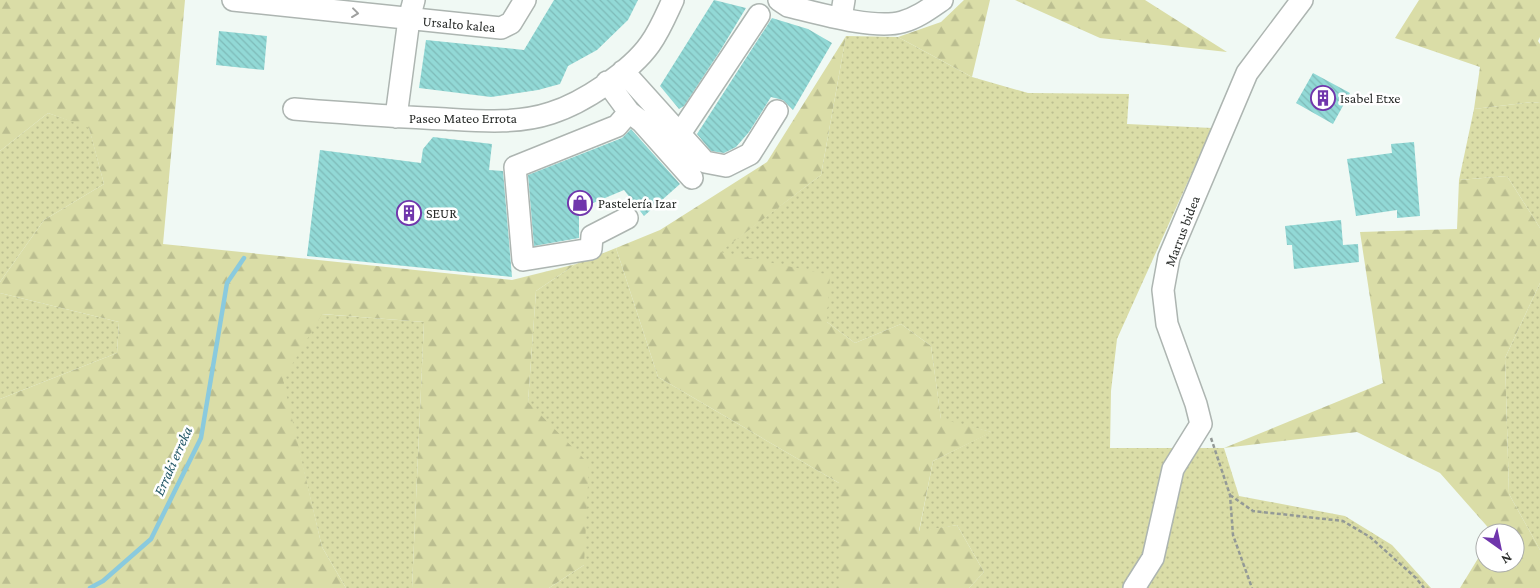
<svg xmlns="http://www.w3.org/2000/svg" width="1540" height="588" font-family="'Crimson Pro',serif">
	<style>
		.grass { fill: url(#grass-dots) }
		.forest { fill: url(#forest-firs) }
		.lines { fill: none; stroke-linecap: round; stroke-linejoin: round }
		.stream { stroke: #8acade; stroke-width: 4.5 }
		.building { fill: url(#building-back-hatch) }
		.minor-casing { stroke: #adb5b1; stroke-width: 24 }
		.path { stroke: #939996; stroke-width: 2.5; stroke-dasharray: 4 2.5; stroke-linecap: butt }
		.minor { stroke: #fff; stroke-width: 21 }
		.oneway { stroke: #9fa09f }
		.labels { text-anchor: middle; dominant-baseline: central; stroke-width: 5; stroke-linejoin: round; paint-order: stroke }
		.street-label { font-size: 14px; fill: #292c2a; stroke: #fff }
		.poi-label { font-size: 14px; fill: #292c2a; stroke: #fff; text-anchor: start }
		.water-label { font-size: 15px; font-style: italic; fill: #215665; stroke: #fff }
	</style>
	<defs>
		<pattern id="grass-dots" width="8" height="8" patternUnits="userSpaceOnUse" patternTransform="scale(1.25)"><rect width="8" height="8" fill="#dadda7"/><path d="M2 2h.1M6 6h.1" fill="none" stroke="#bbbe90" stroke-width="1.8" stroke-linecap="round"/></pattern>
		<pattern id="forest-firs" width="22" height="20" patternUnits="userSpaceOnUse" patternTransform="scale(1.25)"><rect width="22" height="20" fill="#dadda7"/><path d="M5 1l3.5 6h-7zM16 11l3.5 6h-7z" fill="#bbbe90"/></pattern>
		<pattern id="building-back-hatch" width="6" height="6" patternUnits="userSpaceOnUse" patternTransform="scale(1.25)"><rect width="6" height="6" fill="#92d9d6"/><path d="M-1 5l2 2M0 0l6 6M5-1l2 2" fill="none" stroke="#7ebab8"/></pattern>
	</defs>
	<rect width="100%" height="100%" fill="#f0f9f4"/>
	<path class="grass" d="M 846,36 L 898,37 L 972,77 L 1028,93 L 1129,94 L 1127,124 L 1212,128 L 1117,339 L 1111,391 L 1110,448 L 1224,448 L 1239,496 L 1345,516 L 1392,545 L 1431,588 L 969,588 L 984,572 L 957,525 L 919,532 L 933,461 L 991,432 L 941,420 L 931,346 L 901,324 L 855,343 L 827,322 L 719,252 L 821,175 Z
		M 1532,102 L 1540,103 L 1540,228 L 1507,176 L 1459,180 L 1474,109 Z
		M 48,113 L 89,127 L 104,184 L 44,220 L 0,282 L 0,151 Z
		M 616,248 L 658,377 L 839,483 L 839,588 L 549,588 L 584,565 L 528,402 L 536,291 L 576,264 Z
		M 1540,283 L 1540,550 L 1509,494 L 1505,358 Z
		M 0,293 L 119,322 L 117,353 L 0,399 Z
		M 321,314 L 424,322 L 412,588 L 346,588 L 322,547 L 282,380 Z"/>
	<path class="forest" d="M 0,0 L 185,0 L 163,244 L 512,280 L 576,264 L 536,291 L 528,402 L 589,464 L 584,565 L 549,588 L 412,588 L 424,322 L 322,314 L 283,380 L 322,547 L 346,588 L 0,588 L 0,399 L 117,353 L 119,322 L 0,293 L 0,282 L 44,220 L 104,184 L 89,128 L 48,113 L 0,151 Z
		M 964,0 L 990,0 L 972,77 L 898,37 L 941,22 Z
		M 1015,0 L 1145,0 L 1227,52 L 1100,38 Z
		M 1419,0 L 1540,0 L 1540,37 L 1538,41 L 1540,44 L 1540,103 L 1532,102 L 1474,109 L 1480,67 L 1395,38 Z
		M 846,36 L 821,175 L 720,252 L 830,275 L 827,322 L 855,343 L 901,324 L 931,346 L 941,419 L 992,432 L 933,461 L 919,531 L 957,525 L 984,572 L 969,588 L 839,588 L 839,483 L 658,377 L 616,248 L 660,230 L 767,162 Z
		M 1507,176 L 1540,228 L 1540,283 L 1505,358 L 1509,494 L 1540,550 L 1540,588 L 1460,588 L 1485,547 L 1485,563 L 1515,563 L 1515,533 L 1493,533 L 1440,473 L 1357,432 L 1224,448 L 1383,383 L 1360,232 L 1457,229 L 1459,180 Z"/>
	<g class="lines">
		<path class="stream" d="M 90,588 L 103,581 L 151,539 L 201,438 L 227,283 L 244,258"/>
	</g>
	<path class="building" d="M 554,0 L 638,0 L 628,20 L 597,50 L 568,66 L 560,84 L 538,90 L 491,97 L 419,88 L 426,40 L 524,50 Z
		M 714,0 L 746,8 L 720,51 L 684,106 L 679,109 L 660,86 Z
		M 772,18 L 808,29 L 832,43 L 793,110 L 783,100 L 771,97 L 749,132 L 736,147 L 724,153 L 711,151 L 697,134 Z
		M 219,31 L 267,36 L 264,70 L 216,65 Z
		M 1313,73 L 1350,93 L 1333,124 L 1296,103 Z
		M 631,129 L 680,184 L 644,216 L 624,190 L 579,209 L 579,238 L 534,246 L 528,175 L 622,138 Z
		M 433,137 L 492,144 L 489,170 L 503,171 L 512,277 L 307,256 L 320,150 L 421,163 L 423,149 Z
		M 1414,142 L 1420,216 L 1397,218 L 1397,210 L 1356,216 L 1347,159 L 1392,153 L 1391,144 Z
		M 1341,220 L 1343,245 L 1358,244 L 1359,262 L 1294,269 L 1292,245 L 1287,245 L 1285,226 Z"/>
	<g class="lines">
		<defs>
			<path id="minor" d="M 233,0 L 501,28 L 511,23 L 525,0
				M 779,0 L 788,6 C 817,13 874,30 902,22 C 917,18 929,9 942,0
				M 841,18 L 844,0
				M 623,71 L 705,162 L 726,166 L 750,154 L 777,111
				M 607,82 L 629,112 L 642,122 L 692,178
				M 294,109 C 344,113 395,117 446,119 C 481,121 518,124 551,113 C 583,103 631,71 650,44 C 660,30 666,15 673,0
				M 396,117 L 409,19 L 414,0
				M 679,135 L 759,15
				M 627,218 L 592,236 L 591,249 L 523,260 L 515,167 L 617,126 L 629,112
				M 1134,588 L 1153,558 L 1173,469 L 1201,424 L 1196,404 L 1167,324 L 1163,290 L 1169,257 L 1247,73 L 1302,0"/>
		</defs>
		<use href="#minor" class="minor-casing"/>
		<path class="path" d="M 1211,438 L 1230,495 L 1233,535 L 1252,588
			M 1230,495 L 1253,511 L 1343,521 L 1370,537 L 1416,578 L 1424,588"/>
		<use href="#minor" class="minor"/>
	</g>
	<defs><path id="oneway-chevron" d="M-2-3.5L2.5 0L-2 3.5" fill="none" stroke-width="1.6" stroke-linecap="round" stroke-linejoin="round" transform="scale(1.25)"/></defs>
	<use class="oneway" href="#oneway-chevron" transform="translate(355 13) rotate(7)"/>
	<defs>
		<symbol id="building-ring" viewBox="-11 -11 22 22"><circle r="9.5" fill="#fff" stroke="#7036ac" stroke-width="1.5"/><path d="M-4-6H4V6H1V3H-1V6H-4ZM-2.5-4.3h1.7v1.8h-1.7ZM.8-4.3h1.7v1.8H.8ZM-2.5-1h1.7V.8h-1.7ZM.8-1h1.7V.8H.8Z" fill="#7036ac"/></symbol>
		<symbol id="shop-ring" viewBox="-11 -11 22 22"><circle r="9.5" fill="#fff" stroke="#7036ac" stroke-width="1.5"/><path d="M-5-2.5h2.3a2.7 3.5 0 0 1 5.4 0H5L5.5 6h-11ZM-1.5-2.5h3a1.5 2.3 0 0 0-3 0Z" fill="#7036ac"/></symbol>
	</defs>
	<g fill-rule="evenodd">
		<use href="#building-ring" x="1309" y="84" width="28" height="28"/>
		<use href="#shop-ring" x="566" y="189" width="28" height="28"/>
		<use href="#building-ring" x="395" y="199" width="28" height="28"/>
	</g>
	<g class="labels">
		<g class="street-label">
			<text transform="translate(459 24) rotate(5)">Ursalto kalea</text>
			<text x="463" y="118">Paseo Mateo Errota</text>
			<text transform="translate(1182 231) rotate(-69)">Marrus bidea</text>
		</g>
		<g class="poi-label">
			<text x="1340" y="98">Isabel Etxe</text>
			<text x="598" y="203">Pastelería Izar</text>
			<text x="426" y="213">SEUR</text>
		</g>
		<g class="water-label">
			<text transform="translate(173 461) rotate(-66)">Erraki erreka</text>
		</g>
	</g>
	<g transform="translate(1500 548) rotate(147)"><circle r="24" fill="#ffffff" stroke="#a9abaa"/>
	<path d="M0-4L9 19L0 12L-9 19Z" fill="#7036ac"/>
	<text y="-8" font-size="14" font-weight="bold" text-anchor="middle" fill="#292c2a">N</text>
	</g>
</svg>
